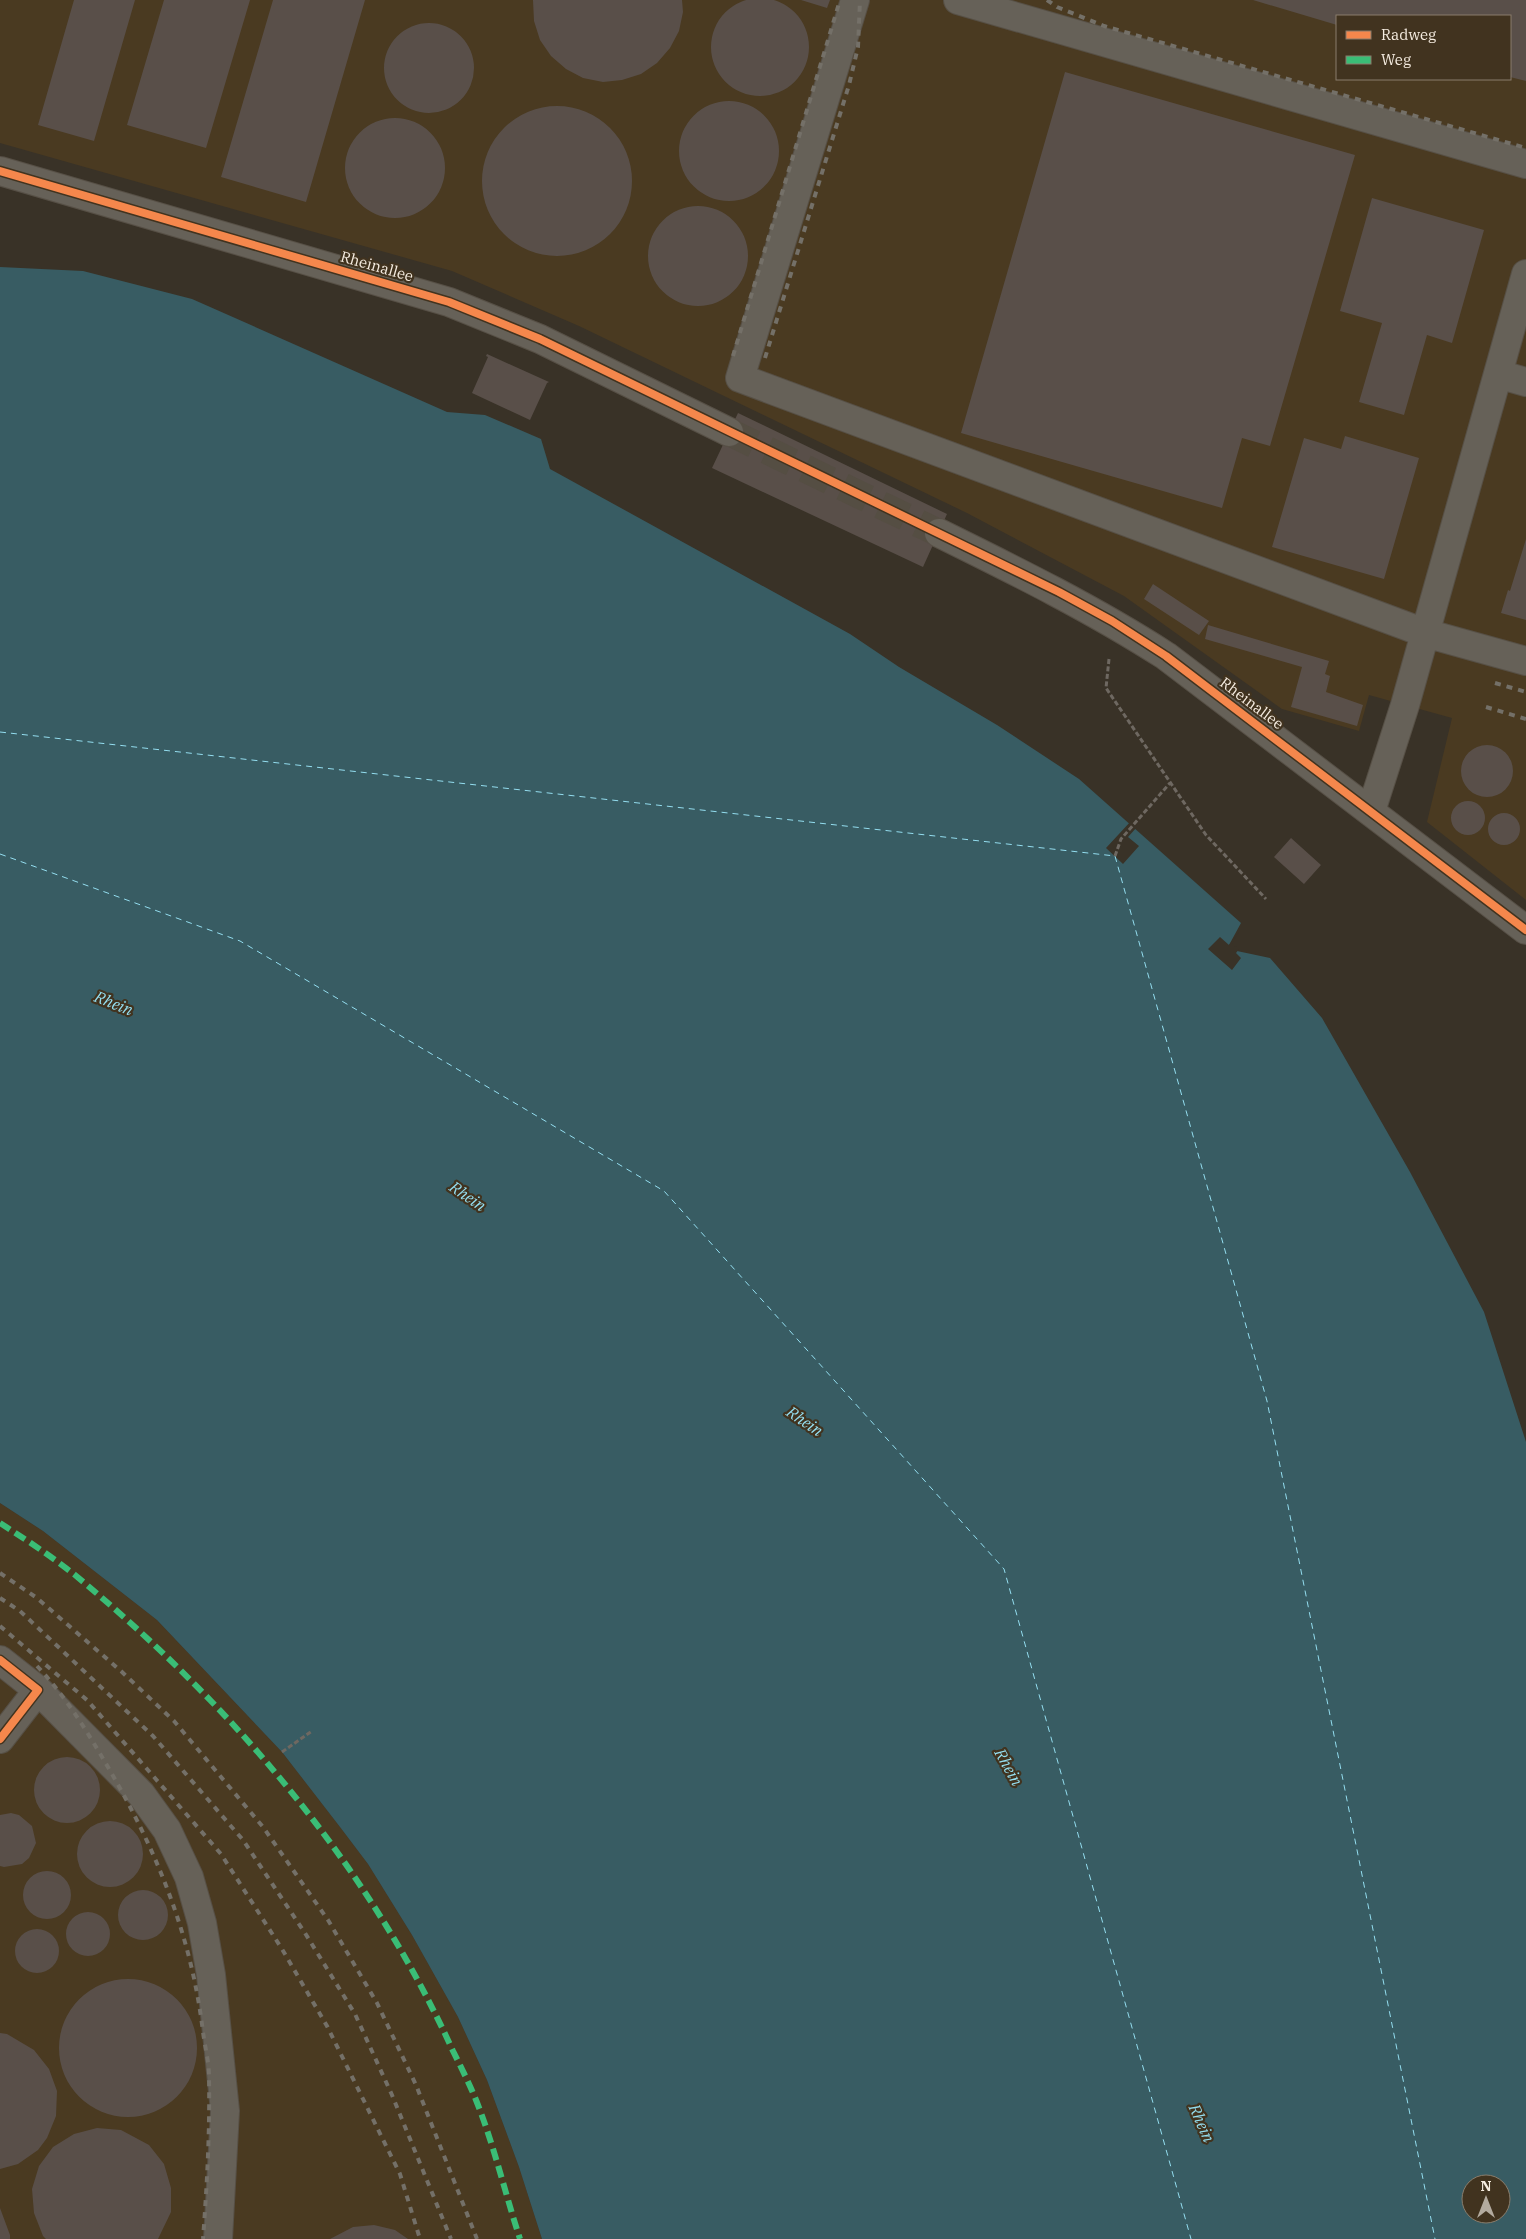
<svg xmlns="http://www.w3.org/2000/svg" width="1526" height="2239" font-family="'IBM Plex Serif',serif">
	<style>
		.built { fill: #4a3a21; fill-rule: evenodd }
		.water { fill: #385c63; fill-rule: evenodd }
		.pier { fill: #393227 }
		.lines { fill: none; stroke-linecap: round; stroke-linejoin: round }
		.ferry { stroke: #94def0; stroke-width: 1; stroke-dasharray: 6 5; stroke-linecap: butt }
		.building { fill: #594f49 }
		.minor-tunnel { stroke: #554e43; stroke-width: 28; stroke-dasharray: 28 14; stroke-linecap: butt }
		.minor-casing { stroke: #575046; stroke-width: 30 }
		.path { stroke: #6e6861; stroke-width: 3; stroke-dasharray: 5 2.5; stroke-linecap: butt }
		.minor { stroke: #666158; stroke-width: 28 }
		.rail { stroke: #747068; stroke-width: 4; stroke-dasharray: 6 6; stroke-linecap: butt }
		.quiet { stroke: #3abd76; stroke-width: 6; stroke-dasharray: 12 6; stroke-linecap: butt }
		.cycleway-casing { stroke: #41331f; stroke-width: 11 }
		.cycleway { stroke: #f5874c; stroke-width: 8 }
		.labels { text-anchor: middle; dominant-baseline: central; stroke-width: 4.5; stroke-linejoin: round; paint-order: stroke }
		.street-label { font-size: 15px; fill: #f5ece0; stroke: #41331f }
		.water-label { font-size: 16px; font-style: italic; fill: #94def0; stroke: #41331f }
	</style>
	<rect width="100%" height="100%" fill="#393227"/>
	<path class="built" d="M 0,0 L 1526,0 L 1526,900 L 1427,822 L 1452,718 L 1369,695 L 1359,731 L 1282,709 L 1124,596 L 967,513 L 579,326 L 452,271 L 0,143 ZM 1337,16 L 1510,16 L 1510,79 L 1337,79 Z
		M 0,1503 L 43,1531 L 157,1620 L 282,1752 L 340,1827 L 368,1864 L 412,1935 L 458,2017 L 487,2080 L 519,2167 L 542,2239 L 0,2239 Z"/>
	<path class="water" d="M 0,267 L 83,271 L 192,299 L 447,412 L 485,415 L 541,439 L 550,469 L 850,634 L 899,667 L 997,725 L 1079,779 L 1241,923 L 1229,945 L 1237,951 L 1270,958 L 1322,1018 L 1410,1172 L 1484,1312 L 1526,1442 L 1526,2239 L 542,2239 L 519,2167 L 487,2080 L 458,2017 L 412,1935 L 368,1864 L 340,1827 L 282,1752 L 157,1620 L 43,1531 L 0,1503 ZM 1471,2184 L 1501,2184 L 1501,2214 L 1471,2214 Z"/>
	<path class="pier" d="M 1131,821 L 1137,827 L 1128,837 L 1139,846 L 1123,864 L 1106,848 Z
		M 1239,932 L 1232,944 L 1239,949 L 1236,953 L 1241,958 L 1232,970 L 1208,949 L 1220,937 L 1229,945 Z"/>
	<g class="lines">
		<path class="ferry" d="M 0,732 L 1115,856 L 1267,1401 L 1435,2239
			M 0,854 L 240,941 L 664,1191 L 1004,1569 L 1191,2239"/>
	</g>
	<path class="building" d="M711 47a49 49 0 1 1 98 0a49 49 0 1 1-98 0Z
		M 74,0 L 135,0 L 94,141 L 38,125 Z
		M 164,0 L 250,0 L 206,148 L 127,125 Z
		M 273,0 L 365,0 L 306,202 L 221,177 Z
		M 533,0 L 682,0 L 683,12 L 679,31 L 670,48 L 657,63 L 641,74 L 622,80 L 603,82 L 583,78 L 566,69 L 551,56 L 540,40 L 534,21 Z
		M 801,0 L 830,0 L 827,8 Z
		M 1253,0 L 1526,0 L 1526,81 L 1510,77 L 1510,16 L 1337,16 L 1337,25 Z
		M384 68a45 45 0 1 1 90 0a45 45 0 1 1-90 0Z
		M 1065,72 L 1355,155 L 1270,446 L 1242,438 L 1222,508 L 961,433 Z
		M679 151a50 50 0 1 1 100 0a50 50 0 1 1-100 0Z
		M482 181a75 75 0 1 1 150 0a75 75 0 1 1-150 0Z
		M345 168a50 50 0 1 1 100 0a50 50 0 1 1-100 0Z
		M 1372,198 L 1484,230 L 1452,343 L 1427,335 L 1404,415 L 1359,402 L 1382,323 L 1340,311 Z
		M648 256a50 50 0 1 1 100 0a50 50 0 1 1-100 0Z
		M 487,354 L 549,382 L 547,383 L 530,420 L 472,393 L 488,357 L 486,356 Z
		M 738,413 L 947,514 L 923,567 L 712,468 Z
		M 1345,436 L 1419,458 L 1384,579 L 1272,547 L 1304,438 L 1341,449 Z
		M 1526,539 L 1526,620 L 1501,613 L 1508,590 L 1510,591 Z
		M 1153,584 L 1209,621 L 1199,635 L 1144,599 Z
		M 1208,625 L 1329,661 L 1325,674 L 1330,676 L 1326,692 L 1363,705 L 1357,726 L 1291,707 L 1302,667 L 1205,639 Z
		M1461 771a26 26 0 1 1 52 0a26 26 0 1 1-52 0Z
		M1451 818a17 17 0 1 1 34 0a17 17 0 1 1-34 0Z
		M1488 829a16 16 0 1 1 32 0a16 16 0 1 1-32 0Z
		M 1291,838 L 1321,865 L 1304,884 L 1274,857 Z
		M34 1790a33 33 0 1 1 66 0a33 33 0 1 1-66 0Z
		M 11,1813 L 19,1815 L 32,1826 L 36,1843 L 29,1858 L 22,1864 L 4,1867 L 0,1866 L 0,1815 Z
		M77 1854a33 33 0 1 1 66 0a33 33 0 1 1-66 0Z
		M23 1895a24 24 0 1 1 48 0a24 24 0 1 1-48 0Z
		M118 1915a25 25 0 1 1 50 0a25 25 0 1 1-50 0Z
		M66 1934a22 22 0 1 1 44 0a22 22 0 1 1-44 0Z
		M15 1951a22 22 0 1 1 44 0a22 22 0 1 1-44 0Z
		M59 2048a69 69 0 1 1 138 0a69 69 0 1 1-138 0Z
		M 0,2033 L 7,2034 L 34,2050 L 49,2069 L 57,2091 L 56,2116 L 47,2138 L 38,2150 L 18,2164 L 0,2169 Z
		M 97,2128 L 121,2130 L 149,2145 L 164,2164 L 171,2188 L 171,2212 L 158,2239 L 46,2239 L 43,2236 L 34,2213 L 32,2189 L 39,2166 L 53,2147 L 74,2134 Z
		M 0,2208 L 10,2235 L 10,2239 L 0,2239 Z
		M 374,2225 L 395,2230 L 408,2239 L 330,2239 L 353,2227 Z"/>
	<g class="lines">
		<path class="minor-tunnel" d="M 729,432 L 939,533"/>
		<defs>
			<path id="minor" d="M 855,0 L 740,378 L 1425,633 L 1526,661
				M 958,0 L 1526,164
				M 0,171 L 449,302 L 540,339 L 729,432
				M 1498,374 L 1526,382
				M 939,533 C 1016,571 1093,609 1166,656 L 1526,930
				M 1371,811 L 1405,705 L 1526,274
				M 0,1660 L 38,1690 L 0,1739
				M 38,1690 L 141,1794 L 167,1830 L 189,1877 L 202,1923 L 211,1975 L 225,2111 L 218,2239"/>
		</defs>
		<use href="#minor" class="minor-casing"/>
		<path class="path" d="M 1109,659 L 1106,688 L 1206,835 L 1266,899
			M 1115,856 L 1121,839 L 1170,783
			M 282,1752 L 312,1731"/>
		<use href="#minor" class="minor"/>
		<path class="rail" d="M 1047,0 L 1057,7 L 1104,26 L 1526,148
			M 733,356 L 840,0
			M 765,358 L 849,85 L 858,47 L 860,0
			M 1495,683 L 1526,692
			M 1486,707 L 1526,719
			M 0,1573 L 37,1598 L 122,1672 L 174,1721 L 263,1827 L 328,1920 L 377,2003 L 416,2085 L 477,2239
			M 0,1598 L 20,1611 L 153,1736 L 243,1840 L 305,1933 L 355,2014 L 392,2095 L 451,2239
			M 0,1626 L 87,1700 L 221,1854 L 282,1949 L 327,2026 L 400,2174 L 420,2239
			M 37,1666 C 69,1700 93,1741 116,1781 C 161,1861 192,1941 203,2032 C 205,2047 209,2062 209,2077 C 210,2131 207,2185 203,2239"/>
		<path class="quiet" d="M 0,1523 C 25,1539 51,1556 75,1575 C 232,1705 368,1864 453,2051 C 461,2067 469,2083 476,2100 C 494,2145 505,2193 520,2239"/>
		<defs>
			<path id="cycleway" d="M 0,171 L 449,302 L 540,339 L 1059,592 L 1112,621 L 1166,656 L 1526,930
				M 0,1660 L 38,1690 L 0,1739"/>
		</defs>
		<use href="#cycleway" class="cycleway-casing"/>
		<use href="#cycleway" class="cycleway"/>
	</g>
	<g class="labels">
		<g class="street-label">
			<text transform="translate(377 266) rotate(16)">Rheinallee</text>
			<text transform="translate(1252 703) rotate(37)">Rheinallee</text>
		</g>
		<g class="water-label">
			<text transform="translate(114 1003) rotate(22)">Rhein</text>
			<text transform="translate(468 1196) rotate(34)">Rhein</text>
			<text transform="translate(805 1421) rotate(34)">Rhein</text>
			<text transform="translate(1009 1767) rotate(61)">Rhein</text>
			<text transform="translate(1202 2123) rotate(66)">Rhein</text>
		</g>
	</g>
	<rect x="1336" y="15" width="175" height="65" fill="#41331f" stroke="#897d6c"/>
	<rect x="1346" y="31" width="25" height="8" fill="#f5874c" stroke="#897d6c"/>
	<text x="1381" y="40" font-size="15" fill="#f5ece0">Radweg</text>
	<rect x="1346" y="56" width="25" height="8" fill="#3abd76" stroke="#897d6c"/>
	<text x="1381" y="65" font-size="15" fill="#f5ece0">Weg</text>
	<g transform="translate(1486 2199)"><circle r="24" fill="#41331f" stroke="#897d6c"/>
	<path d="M0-4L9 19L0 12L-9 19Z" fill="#b3ab9f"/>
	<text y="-8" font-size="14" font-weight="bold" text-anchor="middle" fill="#f5ece0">N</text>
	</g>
</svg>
